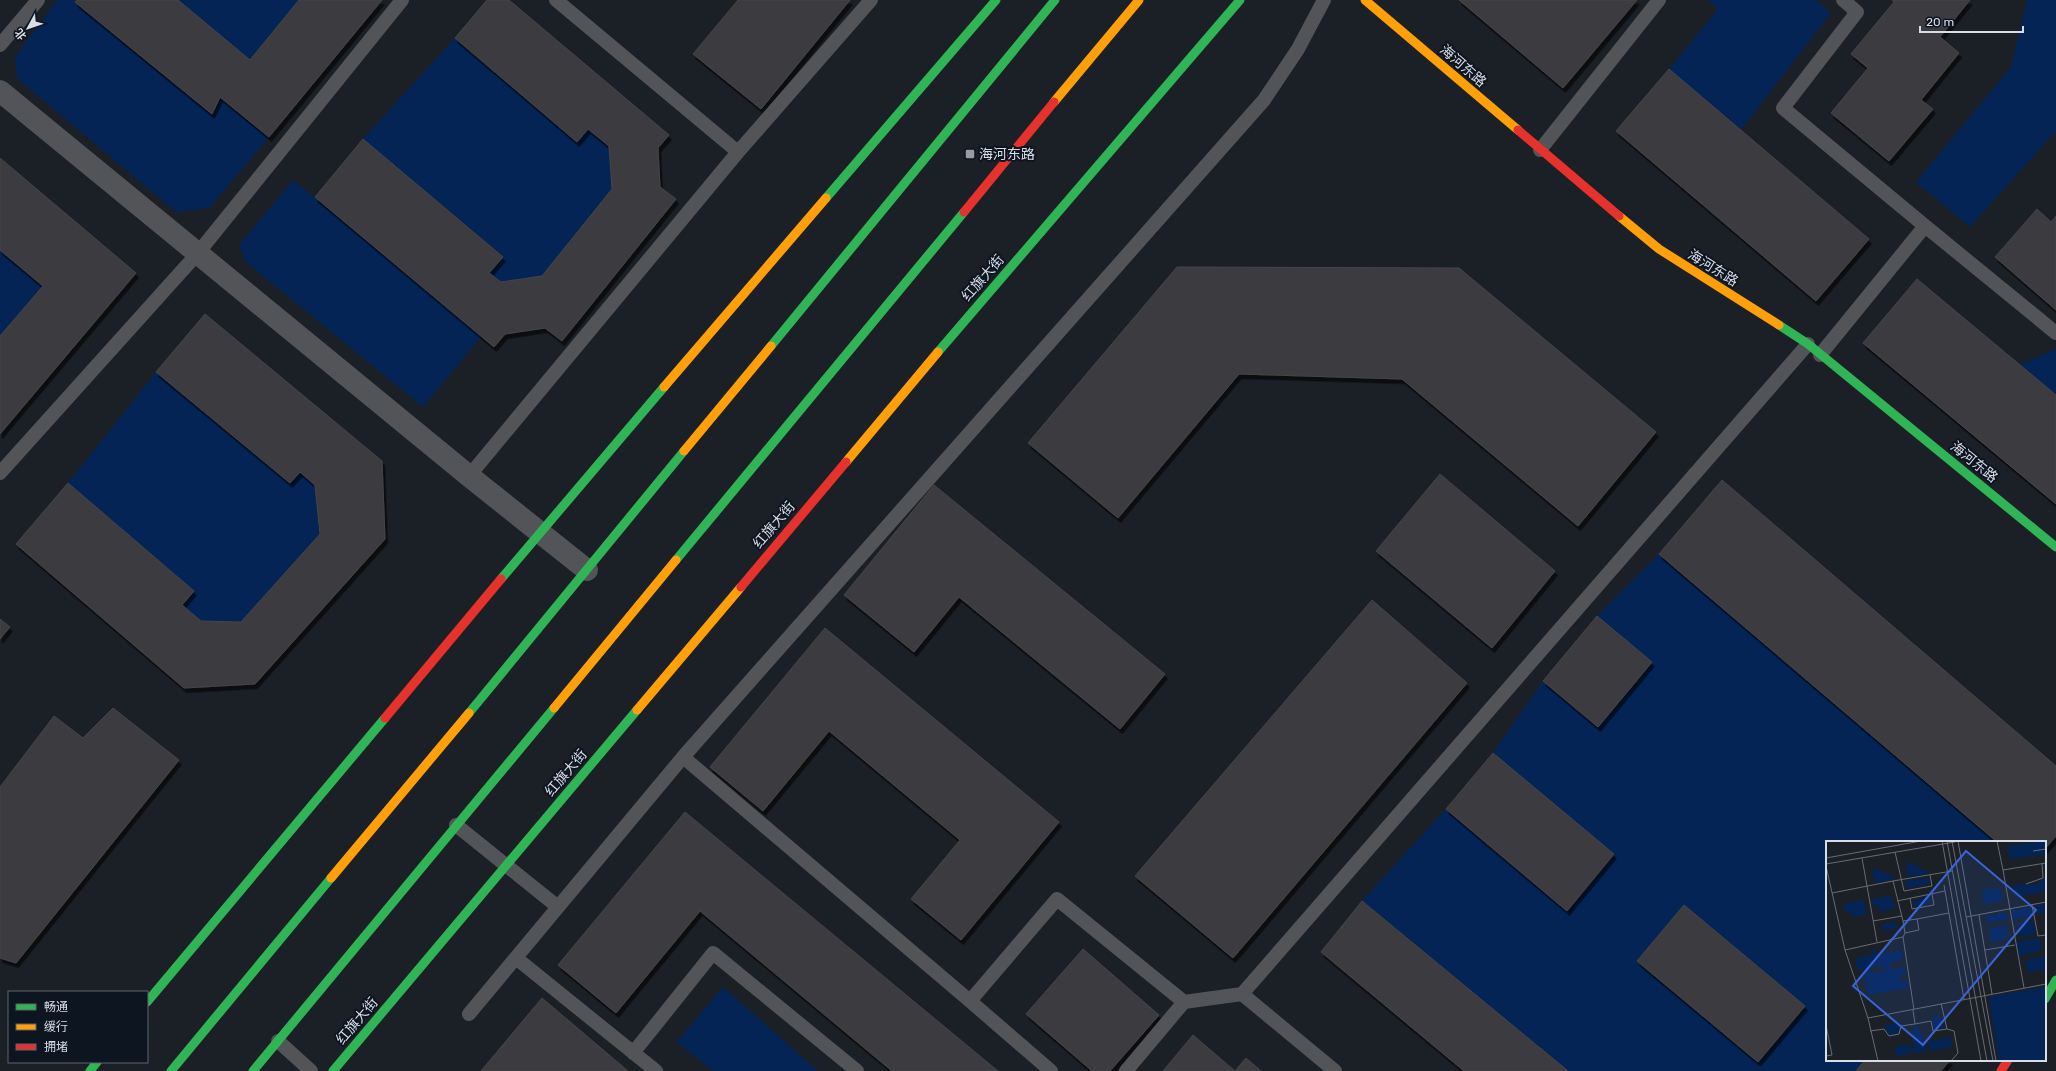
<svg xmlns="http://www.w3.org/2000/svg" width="2056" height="1071" font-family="Rubik,'Noto Sans SC',sans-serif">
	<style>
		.green { fill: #042456; fill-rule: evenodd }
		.building { fill: #3b3b3f; stroke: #474547; filter: url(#shadow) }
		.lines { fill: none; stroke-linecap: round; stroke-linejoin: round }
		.lane { stroke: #525458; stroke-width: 14 }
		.street { stroke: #525458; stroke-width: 22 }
		.fast { stroke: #30b455; stroke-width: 9 }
		.slow { stroke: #ff9f0a; stroke-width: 9 }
		.jam { stroke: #e5322d; stroke-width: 9 }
		.poi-dot { fill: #969ca3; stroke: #0d1521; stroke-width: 1.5 }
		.labels { text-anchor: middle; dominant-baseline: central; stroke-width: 4; stroke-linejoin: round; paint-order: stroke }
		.street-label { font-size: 14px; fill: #d8dee7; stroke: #0d1521 }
		.poi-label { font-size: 14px; fill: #d8dee7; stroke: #0d1521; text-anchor: start }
		.inset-road { fill: none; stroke: #676c73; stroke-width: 1 }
		.view { fill: #3964da; fill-opacity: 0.15; stroke: #3964da; stroke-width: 2 }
		.inset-edge { fill: none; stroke: #d8dee7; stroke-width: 2 }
	</style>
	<defs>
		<filter id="shadow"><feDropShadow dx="2.5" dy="4.5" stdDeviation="0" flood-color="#0009"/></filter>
	</defs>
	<rect width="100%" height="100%" fill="#1b2026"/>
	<path class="green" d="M 57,0 L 73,0 L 211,114 L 220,97 L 269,137 L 209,208 L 176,212 L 17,78 L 15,57 Z
		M 178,0 L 299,0 L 250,60 Z
		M 1708,0 L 1816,0 L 1831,13 L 1741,130 L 1669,69 L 1718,9 Z
		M 2027,0 L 2056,0 L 2056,131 L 1970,227 L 1916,182 L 2011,67 Z
		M 455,38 L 577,142 L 588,129 L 609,146 L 612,189 L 542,276 L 501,282 L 489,273 L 503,256 L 363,139 Z
		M 293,180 L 482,336 L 423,407 L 245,261 L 239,245 Z
		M 0,250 L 43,286 L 0,336 Z
		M 2056,349 L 2056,395 L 2020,365 Z
		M 156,372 L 290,483 L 300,472 L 315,485 L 320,534 L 241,622 L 201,621 L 182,605 L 193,592 L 68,483 Z
		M 1659,554 L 1997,842 L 1827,842 L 1827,1060 L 1865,1060 L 1856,1071 L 1568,1071 L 1362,901 L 1446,809 L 1567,910 L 1614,854 L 1493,753 L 1543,681 L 1598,727 L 1652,662 L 1597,616 ZM 1684,905 L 1805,1006 L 1758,1062 L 1637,962 Z
		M 723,987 L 818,1071 L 713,1071 L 677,1042 Z"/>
	<path class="building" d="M 77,0 L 178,0 L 250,60 L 299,0 L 382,0 L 269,137 L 220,97 L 212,114 L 75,2 Z
		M 487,0 L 509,0 L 669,135 L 658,148 L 660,187 L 676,199 L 562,341 L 545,328 L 505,334 L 494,347 L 315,197 L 363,139 L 503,257 L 489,273 L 501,282 L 542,276 L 612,189 L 609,146 L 588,129 L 577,142 L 455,38 Z
		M 738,0 L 850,0 L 761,109 L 693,54 Z
		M 1459,0 L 1637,0 L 1563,88 Z
		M 1892,0 L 1970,0 L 1940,37 L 1959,53 L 1921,100 L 1933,109 L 1889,161 L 1831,113 L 1868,68 L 1851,54 L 1894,2 Z
		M 1669,69 L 1869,239 L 1816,301 L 1616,131 Z
		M 0,158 L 136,273 L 0,434 L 0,336 L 43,286 L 0,250 Z
		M 2037,209 L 2051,222 L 2056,216 L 2056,310 L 1995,257 Z
		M 1177,267 L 1459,268 L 1656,432 L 1578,526 L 1402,379 L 1239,374 L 1118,518 L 1028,443 Z
		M 1917,279 L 2056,395 L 2056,504 L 1863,343 Z
		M 205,314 L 382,461 L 385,539 L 255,684 L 184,688 L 16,544 L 68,483 L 194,591 L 182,605 L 201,621 L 241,622 L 320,534 L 315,485 L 300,472 L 290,483 L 156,372 Z
		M 1440,474 L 1555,571 L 1492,648 L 1376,551 Z
		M 1722,480 L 2056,766 L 2056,836 L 2045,849 L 2045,842 L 1997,842 L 1659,554 Z
		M 934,485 L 1165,674 L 1120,729 L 959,597 L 914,652 L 844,595 Z
		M 1372,600 L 1467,683 L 1233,958 L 1135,876 Z
		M 1597,616 L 1652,662 L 1598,727 L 1543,681 Z
		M 0,619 L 10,627 L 0,639 Z
		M 825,628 L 1059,822 L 961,940 L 911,899 L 960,840 L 829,731 L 763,811 L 710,767 Z
		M 113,708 L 179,760 L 16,963 L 0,958 L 0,787 L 54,716 L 83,738 Z
		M 1493,753 L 1614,854 L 1567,911 L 1446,809 Z
		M 685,812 L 998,1071 L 892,1071 L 700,911 L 616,1013 L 558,965 Z
		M 1362,901 L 1568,1071 L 1464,1071 L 1321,952 Z
		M 1684,905 L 1805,1006 L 1758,1062 L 1637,961 Z
		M 1083,949 L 1159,1015 L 1110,1071 L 1092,1071 L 1026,1014 Z
		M 542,998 L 628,1071 L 481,1071 Z
		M 1193,1035 L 1235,1071 L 1163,1071 Z
		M 1246,1058 L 1261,1071 L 1235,1071 Z
		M 1865,1060 L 1950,1060 L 1941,1071 L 1856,1071 Z"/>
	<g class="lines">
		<path class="lane" d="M 556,0 L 738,152
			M 1843,0 L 1857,12 L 1783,108 L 1925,226
			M 0,45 L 38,0
			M 1540,150 L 1659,0
			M 1820,355 L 1925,226 L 2056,333
			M 0,473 L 198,253 L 402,0
			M 469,476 L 738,152 L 871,0
			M 683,757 L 970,1001 L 1057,899 L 1184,1002 L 1242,994
			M 456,825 L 558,907
			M 516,958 L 656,1071
			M 970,1001 L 1051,1071
			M 469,1014 L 683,757 L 1264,100 L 1298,49 L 1324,0
			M 278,1041 L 311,1071
			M 633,1053 L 713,953 L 857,1071
			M 1126,1071 L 1184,1002
			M 1335,1071 L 1242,994 L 1808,344"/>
		<path class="street" d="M 0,91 L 469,476 L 587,570"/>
		<path class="fast" d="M 826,198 L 996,0
			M 1779,325 L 1808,344 L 2056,547
			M 771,346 L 1055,0
			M 938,352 L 1240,0
			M 676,560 L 964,212
			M 501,579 L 664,387
			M 469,713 L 684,451
			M 2045,999 L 2056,980
			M 147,1002 L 385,718
			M 90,1071 L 97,1062
			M 171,1071 L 331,878
			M 253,1071 L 554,708
			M 333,1071 L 637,710"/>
		<path class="slow" d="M 1365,0 L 1518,130
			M 1054,102 L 1139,0
			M 1619,216 L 1659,249 L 1779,325
			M 664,387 L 826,198
			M 684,451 L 771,346
			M 846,462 L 938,352
			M 554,708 L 676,560
			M 637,710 L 741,587
			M 331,878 L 469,713"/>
		<path class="jam" d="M 1518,130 L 1619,216
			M 964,212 L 1054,102
			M 741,587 L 846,462
			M 385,718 L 501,579
			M 2001,1071 L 2008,1060"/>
	</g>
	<rect class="poi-dot" x="965" y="149" width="10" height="10" rx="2"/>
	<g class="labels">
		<g class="street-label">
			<text transform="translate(1463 66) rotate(41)">海河东路</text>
			<text transform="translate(1713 268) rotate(32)">海河东路</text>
			<text transform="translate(983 278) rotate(-49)">红旗大街</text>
			<text transform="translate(1974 462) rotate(39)">海河东路</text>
			<text transform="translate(774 525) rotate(-50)">红旗大街</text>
			<text transform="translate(566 773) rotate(-50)">红旗大街</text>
			<text transform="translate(357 1021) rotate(-50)">红旗大街</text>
		</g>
		<g class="poi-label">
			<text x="979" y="154">海河东路</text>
		</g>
	</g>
	<g transform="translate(1826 841)">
		<rect width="220" height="220" fill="#1b2026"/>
		<path d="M 220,0 L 220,13 L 184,18 L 182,5 ZM 80,22 L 85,22 L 104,32 L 82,36 ZM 218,23 L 220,23 L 220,48 L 218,51 L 189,56 L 187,44 L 212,43 L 220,34 ZM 51,28 L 71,38 L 49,42 L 46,29 ZM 102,37 L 103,43 L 81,47 L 79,40 ZM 174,47 L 177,59 L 161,63 L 157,61 L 156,51 L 158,48 ZM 64,55 L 69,67 L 54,71 L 53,65 L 47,66 L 46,58 ZM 104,56 L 105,62 L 88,65 L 87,60 ZM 38,59 L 41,73 L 26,76 L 25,71 L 19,72 L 18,63 ZM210 68a5 5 0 1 1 10 0a5 5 0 1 1-10 0ZM 204,66 L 207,74 L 186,79 L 186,69 ZM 179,71 L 182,79 L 161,82 L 160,75 ZM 207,80 L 210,93 L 195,96 L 192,82 ZM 70,81 L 71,87 L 57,89 L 56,83 ZM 181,85 L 182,97 L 167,101 L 164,99 L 164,87 ZM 213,97 L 216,110 L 193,115 L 190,101 ZM 45,108 L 49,108 L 51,114 L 76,109 L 77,119 L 64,122 L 65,128 L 79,126 L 80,133 L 74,134 L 76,141 L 82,140 L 82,147 L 42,154 L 37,128 L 31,129 L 29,117 L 26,118 L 46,114 ZM 57,124 L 58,130 L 45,132 L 44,126 ZM 220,115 L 220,129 L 202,131 L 199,119 ZM 220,146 L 220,220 L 173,220 L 163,158 L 166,155 ZM 114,175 L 119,187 L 108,188 L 106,176 ZM 75,181 L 72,193 L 64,194 L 57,185 ZM 93,185 L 101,210 L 87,212 L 87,186 ZM 125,196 L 126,206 L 104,210 L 102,200 ZM 83,203 L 85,213 L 70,215 L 69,206 Z" fill="#042456" fill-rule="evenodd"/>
		<path class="inset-road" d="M 116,0 L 155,220M 121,0 L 161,220M 126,0 L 167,220M 132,0 L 170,220M 171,0 L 177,29 L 220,22M 207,10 L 220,8M 69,11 L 78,50 L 106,45 L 104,34M 0,17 L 95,0M 36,17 L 51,101M 0,23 L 129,1M 0,25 L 19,109 L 42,177 L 52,220M 177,29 L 198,147M 67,40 L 126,30M 200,43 L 217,37 L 216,22M 118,44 L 138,158M 6,52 L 67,40 L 77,80M 84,57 L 86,68 L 108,64 L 106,53M 71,60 L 119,50M 206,64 L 212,95 L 220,94M 153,74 L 166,153M 140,76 L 220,61M 47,80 L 76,75M 79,92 L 77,80 L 91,78M 77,96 L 79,92 L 93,89 L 91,78 L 123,72M 19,109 L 77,96 L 88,169M 159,109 L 189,104M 42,177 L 220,143M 89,183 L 105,180 L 107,190 L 121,188 L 115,162M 121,188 L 128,190 L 132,212 L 125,220M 44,190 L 58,188 L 63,195 L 73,193 L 75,185 L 89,183 L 87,169M 0,215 L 6,214 L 0,184"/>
		<path class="view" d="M 140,10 L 210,69 L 97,204 L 27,145 Z"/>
		<rect width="220" height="220" class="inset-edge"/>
	</g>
	<rect x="8" y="991" width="140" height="72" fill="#0d1521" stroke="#5e6570"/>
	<rect x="16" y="1004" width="20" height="6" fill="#30b455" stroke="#5e6570"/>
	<text x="44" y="1011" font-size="12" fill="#d8dee7">畅通</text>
	<rect x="16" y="1024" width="20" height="6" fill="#ff9f0a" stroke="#5e6570"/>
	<text x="44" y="1031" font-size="12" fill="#d8dee7">缓行</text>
	<rect x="16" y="1044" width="20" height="6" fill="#e5322d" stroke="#5e6570"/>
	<text x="44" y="1051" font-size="12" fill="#d8dee7">拥堵</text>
	<g transform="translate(28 28) rotate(230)" stroke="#0d1521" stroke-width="3" paint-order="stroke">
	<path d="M0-3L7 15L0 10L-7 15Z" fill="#d8dee7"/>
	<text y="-6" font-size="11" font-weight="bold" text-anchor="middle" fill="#d8dee7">北</text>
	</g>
	<path d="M1920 26v6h103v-6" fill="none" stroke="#d8dee7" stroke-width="2"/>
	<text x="1926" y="26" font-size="12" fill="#d8dee7" stroke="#0d1521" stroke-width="3" paint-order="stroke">20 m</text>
</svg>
